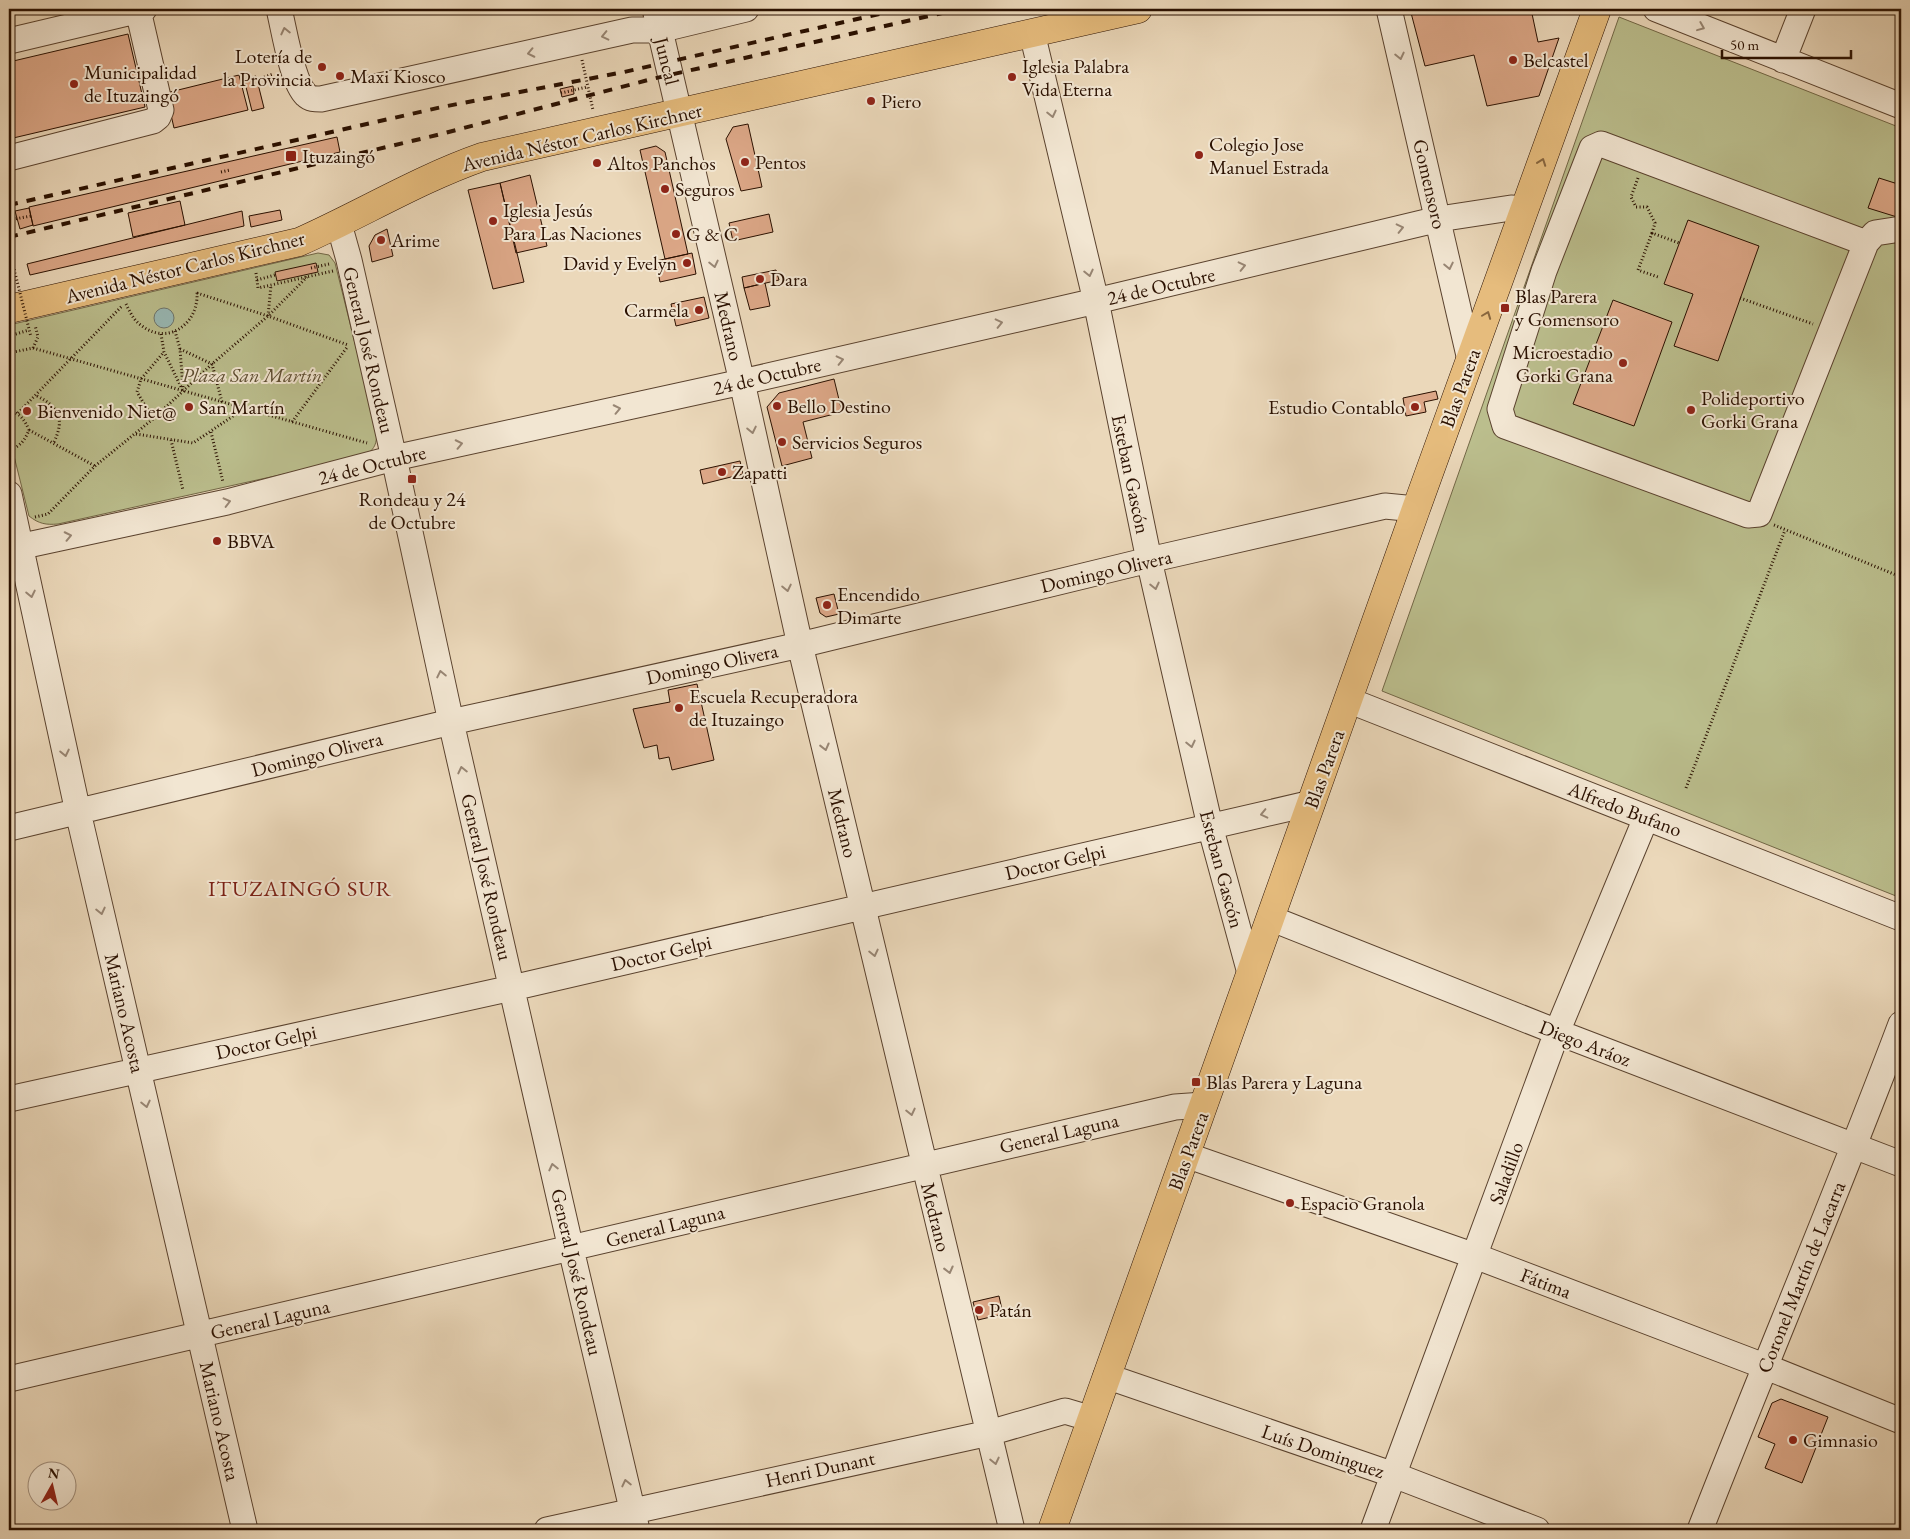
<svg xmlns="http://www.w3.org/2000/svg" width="1910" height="1539" font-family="'EB Garamond',serif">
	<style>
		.green { fill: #bbbe8d; stroke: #726746 }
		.water { fill: #99b9b5; stroke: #6d756d }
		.building { fill: #dca787; stroke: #2a1000 }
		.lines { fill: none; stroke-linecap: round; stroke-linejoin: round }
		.minor-casing { stroke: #5a422e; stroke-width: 27 }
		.major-casing { stroke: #2a1000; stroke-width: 29 }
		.path { stroke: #2a1000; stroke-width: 3; stroke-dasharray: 1 2.5; stroke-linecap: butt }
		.minor { stroke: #f2e6d2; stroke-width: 25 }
		.major { stroke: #e6bc7d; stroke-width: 28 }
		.rail { stroke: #2a1000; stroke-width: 4; stroke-dasharray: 9 9; stroke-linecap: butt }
		.path-bridge { stroke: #2a1000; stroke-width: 3; stroke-dasharray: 1 2.5; stroke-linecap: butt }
		.oneway { stroke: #988674 }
		.oneway2 { stroke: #88663e }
		.poi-dot { fill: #8f2418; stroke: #f2e6d2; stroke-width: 2 }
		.labels { text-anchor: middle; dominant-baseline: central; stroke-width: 4; stroke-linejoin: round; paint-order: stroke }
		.poi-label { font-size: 20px; fill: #2a1000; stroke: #f2e6d2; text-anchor: start }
		.street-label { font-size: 20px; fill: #2a1000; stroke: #f2e6d2 }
		.park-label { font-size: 20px; font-style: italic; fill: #5d4d31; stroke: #f2e6d2 }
		.quarter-label { font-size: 22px; letter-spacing: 1px; fill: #7a1f14; stroke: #f2e6d2 }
	</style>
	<rect width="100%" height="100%" fill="#ebd8ba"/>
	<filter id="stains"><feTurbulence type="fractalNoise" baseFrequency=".004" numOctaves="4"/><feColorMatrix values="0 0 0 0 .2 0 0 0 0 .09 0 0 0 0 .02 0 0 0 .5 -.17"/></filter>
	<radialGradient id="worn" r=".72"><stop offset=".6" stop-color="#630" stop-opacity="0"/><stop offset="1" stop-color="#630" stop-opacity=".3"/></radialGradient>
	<path class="green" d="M 1619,17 L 1901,128 L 1901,898 L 1382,691 Z
		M 318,253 L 329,255 L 335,263 L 376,428 C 378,443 375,451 361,457 L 58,524 C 46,525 39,524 29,516 L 9,436 L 9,325 Z"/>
	<path class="water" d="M154 318a10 10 0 1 1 20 0a10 10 0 1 1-20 0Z"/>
	<path class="building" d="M 1410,9 L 1531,9 L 1538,42 L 1559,38 L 1539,96 L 1487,106 L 1474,55 L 1425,66 Z
		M 128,34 L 145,107 L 9,139 L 9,62 Z
		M 239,75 L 248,110 L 174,128 L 166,93 Z
		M 256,76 L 264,108 L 252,111 L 244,79 Z
		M 573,86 L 574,94 L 562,97 L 560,89 Z
		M 748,124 L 762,187 L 741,191 L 726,139 L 733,127 Z
		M 337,137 L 340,152 L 33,226 L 29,207 Z
		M 656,146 L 665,152 L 688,254 L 665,259 L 640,150 Z
		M 530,175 L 547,246 L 516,253 L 500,183 Z
		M 1879,178 L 1901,185 L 1901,204 L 1897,217 L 1868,208 Z
		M 500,183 L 524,282 L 493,289 L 468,190 Z
		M 180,201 L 185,225 L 133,237 L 128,213 Z
		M 29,208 L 33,225 L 20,229 L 15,211 Z
		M 280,210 L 282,220 L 251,227 L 249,216 Z
		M 242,211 L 244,226 L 30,275 L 27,264 Z
		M 769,214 L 773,232 L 733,241 L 729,223 Z
		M 1688,220 L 1759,246 L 1718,361 L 1674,346 L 1693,294 L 1664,284 Z
		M 387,229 L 393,256 L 372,262 L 369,246 L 375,235 Z
		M 692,253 L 696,274 L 660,282 L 656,261 Z
		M 316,263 L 318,272 L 277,281 L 275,272 Z
		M 776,270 L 779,280 L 744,288 L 742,277 Z
		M 765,283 L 770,306 L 750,310 L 744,288 Z
		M 704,297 L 709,318 L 676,326 L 671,304 Z
		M 1613,300 L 1672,322 L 1634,426 L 1573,404 Z
		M 834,379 L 842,412 L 803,422 L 812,458 L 782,466 L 767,407 L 779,393 Z
		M 1436,391 L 1438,399 L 1424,402 L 1426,412 L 1406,416 L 1403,398 Z
		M 740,461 L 743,474 L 703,484 L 700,470 Z
		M 834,594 L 839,614 L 826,617 L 820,613 L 816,598 Z
		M 697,684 L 714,760 L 672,770 L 669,757 L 659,759 L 657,745 L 644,748 L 633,709 L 670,702 L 668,690 Z
		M 999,1296 L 1003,1314 L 978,1320 L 973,1302 Z
		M 1781,1399 L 1828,1417 L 1802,1483 L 1765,1468 L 1775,1444 L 1758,1437 L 1772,1403 Z"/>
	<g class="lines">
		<defs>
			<path id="minor" d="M 279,9 C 284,29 292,82 306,95 C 310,99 315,99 321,99 L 632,30 L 659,30 L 746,9
				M 655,9 L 742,382 L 800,645 L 1012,1530
				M 1389,9 L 1470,360
				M 1656,9 L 1901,106
				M 1032,33 L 1096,301 L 1149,560 L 1210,826 L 1250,973
				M 9,41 L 144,9
				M 1783,60 L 1803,9
				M 9,158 L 153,121 L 158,117 L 161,110 L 138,10
				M 339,224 L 349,260 L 394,458 L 451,722 L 571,1249 L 637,1530
				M 1866,243 L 1601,144 L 1592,148 L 1544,271 L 1500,409 L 1505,426 L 1748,515 L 1759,514 L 1866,243 L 1875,233 L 1901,229
				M 9,494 L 78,812 L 245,1530
				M 9,549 L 227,502 L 394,458 L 742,382 L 1096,301 L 1439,219 L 1511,208 L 1525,209
				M 1348,700 L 1901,918
				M 9,828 L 451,722 L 800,645 L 1149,560 L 1385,506 L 1416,509
				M 1270,918 L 1557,1032 L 1901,1164
				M 9,1099 L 512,988 L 1312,803
				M 1186,1155 L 1475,1256 L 1764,1366 L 1901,1421
				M 1106,1376 L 1394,1475 L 1537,1530
				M 9,1379 C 398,1290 786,1195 1175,1107 L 1204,1105
				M 547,1530 L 989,1433 L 1065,1411 L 1092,1419
				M 1373,1530 L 1557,1032 L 1646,818
				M 1700,1530 C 1766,1361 1837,1194 1901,1024"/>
			<path id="major" d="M 9,309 L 299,242 C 360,215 419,179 482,157 L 1138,9
				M 1052,1530 L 1416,509 L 1597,9"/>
		</defs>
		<use href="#minor" class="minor-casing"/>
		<use href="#major" class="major-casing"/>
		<path class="path" d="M 582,60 L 593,110
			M 251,82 L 273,74
			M 561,93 L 587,87
			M 221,172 L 230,170
			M 1638,178 L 1631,197 L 1636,207 L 1647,207 L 1655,223 L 1652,233 L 1679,243
			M 9,220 L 31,216
			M 1652,233 L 1638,270 L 1658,277
			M 311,268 L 329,264
			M 256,273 L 258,288 L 333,271
			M 257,280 L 275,275
			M 197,293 L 268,316 L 348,345
			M 1740,298 L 1813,324
			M 126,304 C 130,312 134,321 142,326 C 169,346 199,323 197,292
			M 268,316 L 271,285
			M 175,331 L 180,349 L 183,388
			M 161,334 L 164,352 L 183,391
			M 9,336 L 29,330
			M 9,344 L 11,353
			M 33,348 L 367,443
			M 180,349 L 212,364 L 222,402
			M 9,353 L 33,348 L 38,337 L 35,325
			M 37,396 C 59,407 65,419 54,442
			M 9,411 C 20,413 24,419 29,430 C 25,440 20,447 9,450
			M 18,413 L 122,306
			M 153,419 L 137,392 L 141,379 L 164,352
			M 292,422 L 348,346
			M 29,430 L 95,466
			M 211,432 L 223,482
			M 136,434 L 193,443 L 245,408
			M 171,440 L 183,490
			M 35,517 L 48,514 L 95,466 L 153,419 L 212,364 L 268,316 L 307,277
			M 1774,525 L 1901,577
			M 1686,788 L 1785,530"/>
		<use href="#minor" class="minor"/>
		<use href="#major" class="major"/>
		<path class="rail" d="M 9,205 L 442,107 L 624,72 L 901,9
			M 9,237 L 437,135 L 652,79 L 960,9"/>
		<path class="path-bridge" d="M 9,249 L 31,337"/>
	</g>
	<defs><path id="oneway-chevron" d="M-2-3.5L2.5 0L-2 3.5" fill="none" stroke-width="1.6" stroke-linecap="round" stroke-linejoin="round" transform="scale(1.25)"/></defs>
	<g class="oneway">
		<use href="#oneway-chevron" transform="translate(1701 27) rotate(22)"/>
		<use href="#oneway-chevron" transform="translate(285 31) rotate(-103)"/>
		<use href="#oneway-chevron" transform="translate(605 36) rotate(167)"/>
		<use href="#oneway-chevron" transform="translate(531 53) rotate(168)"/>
		<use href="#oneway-chevron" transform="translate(1400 56) rotate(77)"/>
		<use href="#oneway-chevron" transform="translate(1052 114) rotate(77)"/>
		<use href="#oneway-chevron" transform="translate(1400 228) rotate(-13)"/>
		<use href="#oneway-chevron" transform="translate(714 264) rotate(77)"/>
		<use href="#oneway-chevron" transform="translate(1242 266) rotate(-13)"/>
		<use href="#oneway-chevron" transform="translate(1449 266) rotate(78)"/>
		<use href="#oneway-chevron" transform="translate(1089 273) rotate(77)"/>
		<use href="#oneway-chevron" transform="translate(999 323) rotate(-13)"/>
		<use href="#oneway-chevron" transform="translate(840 360) rotate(-13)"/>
		<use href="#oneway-chevron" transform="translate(617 409) rotate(-12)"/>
		<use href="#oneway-chevron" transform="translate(752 430) rotate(78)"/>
		<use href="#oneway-chevron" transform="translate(459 444) rotate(-12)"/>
		<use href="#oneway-chevron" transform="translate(227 502) rotate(-14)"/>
		<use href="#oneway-chevron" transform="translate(68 536) rotate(-12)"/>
		<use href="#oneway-chevron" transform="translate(1155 586) rotate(77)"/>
		<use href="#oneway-chevron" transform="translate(787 588) rotate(78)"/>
		<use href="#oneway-chevron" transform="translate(31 594) rotate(78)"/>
		<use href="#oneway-chevron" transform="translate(441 674) rotate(-102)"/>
		<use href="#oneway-chevron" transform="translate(1191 744) rotate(77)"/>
		<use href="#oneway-chevron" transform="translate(825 747) rotate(76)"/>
		<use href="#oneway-chevron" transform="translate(65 753) rotate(78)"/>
		<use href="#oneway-chevron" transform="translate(462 770) rotate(-103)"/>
		<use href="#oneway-chevron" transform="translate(1264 814) rotate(167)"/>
		<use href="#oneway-chevron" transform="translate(101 911) rotate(77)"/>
		<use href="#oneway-chevron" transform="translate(874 953) rotate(77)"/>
		<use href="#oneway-chevron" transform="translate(146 1104) rotate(77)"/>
		<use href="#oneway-chevron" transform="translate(911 1112) rotate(77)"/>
		<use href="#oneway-chevron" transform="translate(553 1167) rotate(-103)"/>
		<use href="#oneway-chevron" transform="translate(949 1270) rotate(76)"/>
		<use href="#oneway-chevron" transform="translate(995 1461) rotate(77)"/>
		<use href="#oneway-chevron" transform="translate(626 1483) rotate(-103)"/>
	</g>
	<g class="oneway2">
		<use href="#oneway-chevron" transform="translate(1542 162) rotate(-70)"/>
		<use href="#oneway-chevron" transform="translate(1487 315) rotate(-69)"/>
	</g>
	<g class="poi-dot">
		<circle cx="1513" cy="60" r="5"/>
		<circle cx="322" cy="67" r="5"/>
		<circle cx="340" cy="76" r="5"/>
		<circle cx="1012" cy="77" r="5"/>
		<circle cx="74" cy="84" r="5"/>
		<circle cx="871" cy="101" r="5"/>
		<circle cx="1199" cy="155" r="5"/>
		<rect x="285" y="150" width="12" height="12" rx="2.5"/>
		<circle cx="745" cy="162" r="5"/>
		<circle cx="597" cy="163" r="5"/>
		<circle cx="665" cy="189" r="5"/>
		<circle cx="493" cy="221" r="5"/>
		<circle cx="676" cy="234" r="5"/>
		<circle cx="381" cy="240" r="5"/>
		<circle cx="687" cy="263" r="5"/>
		<circle cx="760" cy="279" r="5"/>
		<rect x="1500" y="303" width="10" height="10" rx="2.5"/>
		<circle cx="699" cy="310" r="5"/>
		<circle cx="1623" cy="363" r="5"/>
		<circle cx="777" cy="406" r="5"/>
		<circle cx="189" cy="407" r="5"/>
		<circle cx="1415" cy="407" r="5"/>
		<circle cx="1691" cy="410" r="5"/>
		<circle cx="27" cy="411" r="5"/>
		<circle cx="782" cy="442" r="5"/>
		<circle cx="722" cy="472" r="5"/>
		<rect x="407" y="474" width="10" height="10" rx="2.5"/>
		<circle cx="217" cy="541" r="5"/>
		<circle cx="827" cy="605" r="5"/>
		<circle cx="679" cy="708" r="5"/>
		<rect x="1191" y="1077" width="10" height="10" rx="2.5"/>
		<circle cx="1290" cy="1203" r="5"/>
		<circle cx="979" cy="1310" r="5"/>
		<circle cx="1793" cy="1440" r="5"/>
	</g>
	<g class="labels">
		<g class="poi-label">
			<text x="312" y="56" text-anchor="end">Lotería de<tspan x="312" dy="23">la Provincia</tspan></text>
			<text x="1523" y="60">Belcastel</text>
			<text x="1022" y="66">Iglesia Palabra<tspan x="1022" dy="23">Vida Eterna</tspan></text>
			<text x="84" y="72">Municipalidad<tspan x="84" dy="23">de Ituzaingó</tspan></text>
			<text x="350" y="76">Maxi Kiosco</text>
			<text x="881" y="101">Piero</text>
			<text x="1209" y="144">Colegio Jose<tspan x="1209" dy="23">Manuel Estrada</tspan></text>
			<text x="302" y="156">Ituzaingó</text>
			<text x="755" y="162">Pentos</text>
			<text x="607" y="163">Altos Panchos</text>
			<text x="675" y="189">Seguros</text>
			<text x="503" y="210">Iglesia Jesús<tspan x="503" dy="23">Para Las Naciones</tspan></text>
			<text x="686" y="234">G &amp; C</text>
			<text x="391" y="240">Arime</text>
			<text x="677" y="263" text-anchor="end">David y Evelyn</text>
			<text x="770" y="279">Dara</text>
			<text x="1515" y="296">Blas Parera<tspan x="1515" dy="23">y Gomensoro</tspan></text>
			<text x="689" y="310" text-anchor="end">Carmela</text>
			<text x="1613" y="352" text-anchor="end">Microestadio<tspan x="1613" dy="23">Gorki Grana</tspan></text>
			<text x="1701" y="398">Polideportivo<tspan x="1701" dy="23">Gorki Grana</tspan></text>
			<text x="787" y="406">Bello Destino</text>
			<text x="199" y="407">San Martín</text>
			<text x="1405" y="407" text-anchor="end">Estudio Contablo</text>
			<text x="37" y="411">Bienvenido Niet@</text>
			<text x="792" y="442">Servicios Seguros</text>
			<text x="732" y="472">Zapatti</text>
			<text x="412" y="499" text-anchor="middle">Rondeau y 24<tspan x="412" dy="23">de Octubre</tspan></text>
			<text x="227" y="541">BBVA</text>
			<text x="837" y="594">Encendido<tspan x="837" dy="23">Dimarte</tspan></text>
			<text x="689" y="696">Escuela Recuperadora<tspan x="689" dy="23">de Ituzaingo</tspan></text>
			<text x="1206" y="1082">Blas Parera y Laguna</text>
			<text x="1300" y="1203">Espacio Granola</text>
			<text x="989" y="1310">Patán</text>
			<text x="1803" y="1440">Gimnasio</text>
		</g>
		<g class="street-label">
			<text transform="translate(667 61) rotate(76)">Juncal</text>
			<text transform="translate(582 137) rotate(-13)">Avenida Néstor Carlos Kirchner</text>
			<text transform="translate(1430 184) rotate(77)">Gomensoro</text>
			<text transform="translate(185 267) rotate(-14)">Avenida Néstor Carlos Kirchner</text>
			<text transform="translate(1161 286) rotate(-13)">24 de Octubre</text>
			<text transform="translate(729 326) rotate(77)">Medrano</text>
			<text transform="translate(369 350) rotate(77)">General José Rondeau</text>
			<text transform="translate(767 376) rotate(-13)">24 de Octubre</text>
			<text transform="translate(1460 388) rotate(-70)">Blas Parera</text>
			<text transform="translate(372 465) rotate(-14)">24 de Octubre</text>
			<text transform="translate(1131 474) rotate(78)">Esteban Gascón</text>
			<text transform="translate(1106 571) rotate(-13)">Domingo Olivera</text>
			<text transform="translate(712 664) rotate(-12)">Domingo Olivera</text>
			<text transform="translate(317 754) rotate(-14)">Domingo Olivera</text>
			<text transform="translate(1324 769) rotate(-70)">Blas Parera</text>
			<text transform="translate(1625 809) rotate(21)">Alfredo Bufano</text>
			<text transform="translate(843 823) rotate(76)">Medrano</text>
			<text transform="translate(1055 862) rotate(-13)">Doctor Gelpi</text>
			<text transform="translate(1222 869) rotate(75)">Esteban Gascón</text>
			<text transform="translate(487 877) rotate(77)">General José Rondeau</text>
			<text transform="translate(661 953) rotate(-13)">Doctor Gelpi</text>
			<text transform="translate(125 1013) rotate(77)">Mariano Acosta</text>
			<text transform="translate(266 1042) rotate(-12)">Doctor Gelpi</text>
			<text transform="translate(1585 1043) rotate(21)">Diego Aráoz</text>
			<text transform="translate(1059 1133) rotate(-13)">General Laguna</text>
			<text transform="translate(1188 1151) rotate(-70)">Blas Parera</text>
			<text transform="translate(1506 1173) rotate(-70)">Saladillo</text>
			<text transform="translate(936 1217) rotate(76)">Medrano</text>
			<text transform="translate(665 1226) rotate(-14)">General Laguna</text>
			<text transform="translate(577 1272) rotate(77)">General José Rondeau</text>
			<text transform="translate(1801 1277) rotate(-68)">Coronel Martín de Lacarra</text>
			<text transform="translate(1546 1283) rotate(21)">Fátima</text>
			<text transform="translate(270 1319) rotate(-13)">General Laguna</text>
			<text transform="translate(220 1421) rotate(77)">Mariano Acosta</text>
			<text transform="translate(1323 1451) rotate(19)">Luís Dominguez</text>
			<text transform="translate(820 1469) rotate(-12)">Henri Dunant</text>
		</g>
		<g class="park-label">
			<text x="252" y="375">Plaza San Martín</text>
		</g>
		<g class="quarter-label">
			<text x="300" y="888">ITUZAINGÓ SUR</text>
		</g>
	</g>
	<rect width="1910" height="1539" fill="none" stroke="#ebd8ba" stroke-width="30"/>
	<rect x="10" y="10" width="1890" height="1519" fill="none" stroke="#2a1000" stroke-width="2.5"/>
	<rect x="15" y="15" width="1880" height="1509" fill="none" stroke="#2a1000"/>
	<g transform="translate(52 1486) rotate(8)"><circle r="24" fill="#f2e6d2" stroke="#a2907e"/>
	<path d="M0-4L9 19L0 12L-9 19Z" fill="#8f2418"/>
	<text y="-8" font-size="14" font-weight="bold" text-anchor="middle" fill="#2a1000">N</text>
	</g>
	<path d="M1722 50v8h129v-8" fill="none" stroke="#2a1000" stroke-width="2.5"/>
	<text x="1730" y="50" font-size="15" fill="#2a1000" stroke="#f2e6d2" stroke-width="4" paint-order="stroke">50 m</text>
	<rect width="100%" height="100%" filter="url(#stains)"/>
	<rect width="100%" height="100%" fill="url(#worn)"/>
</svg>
